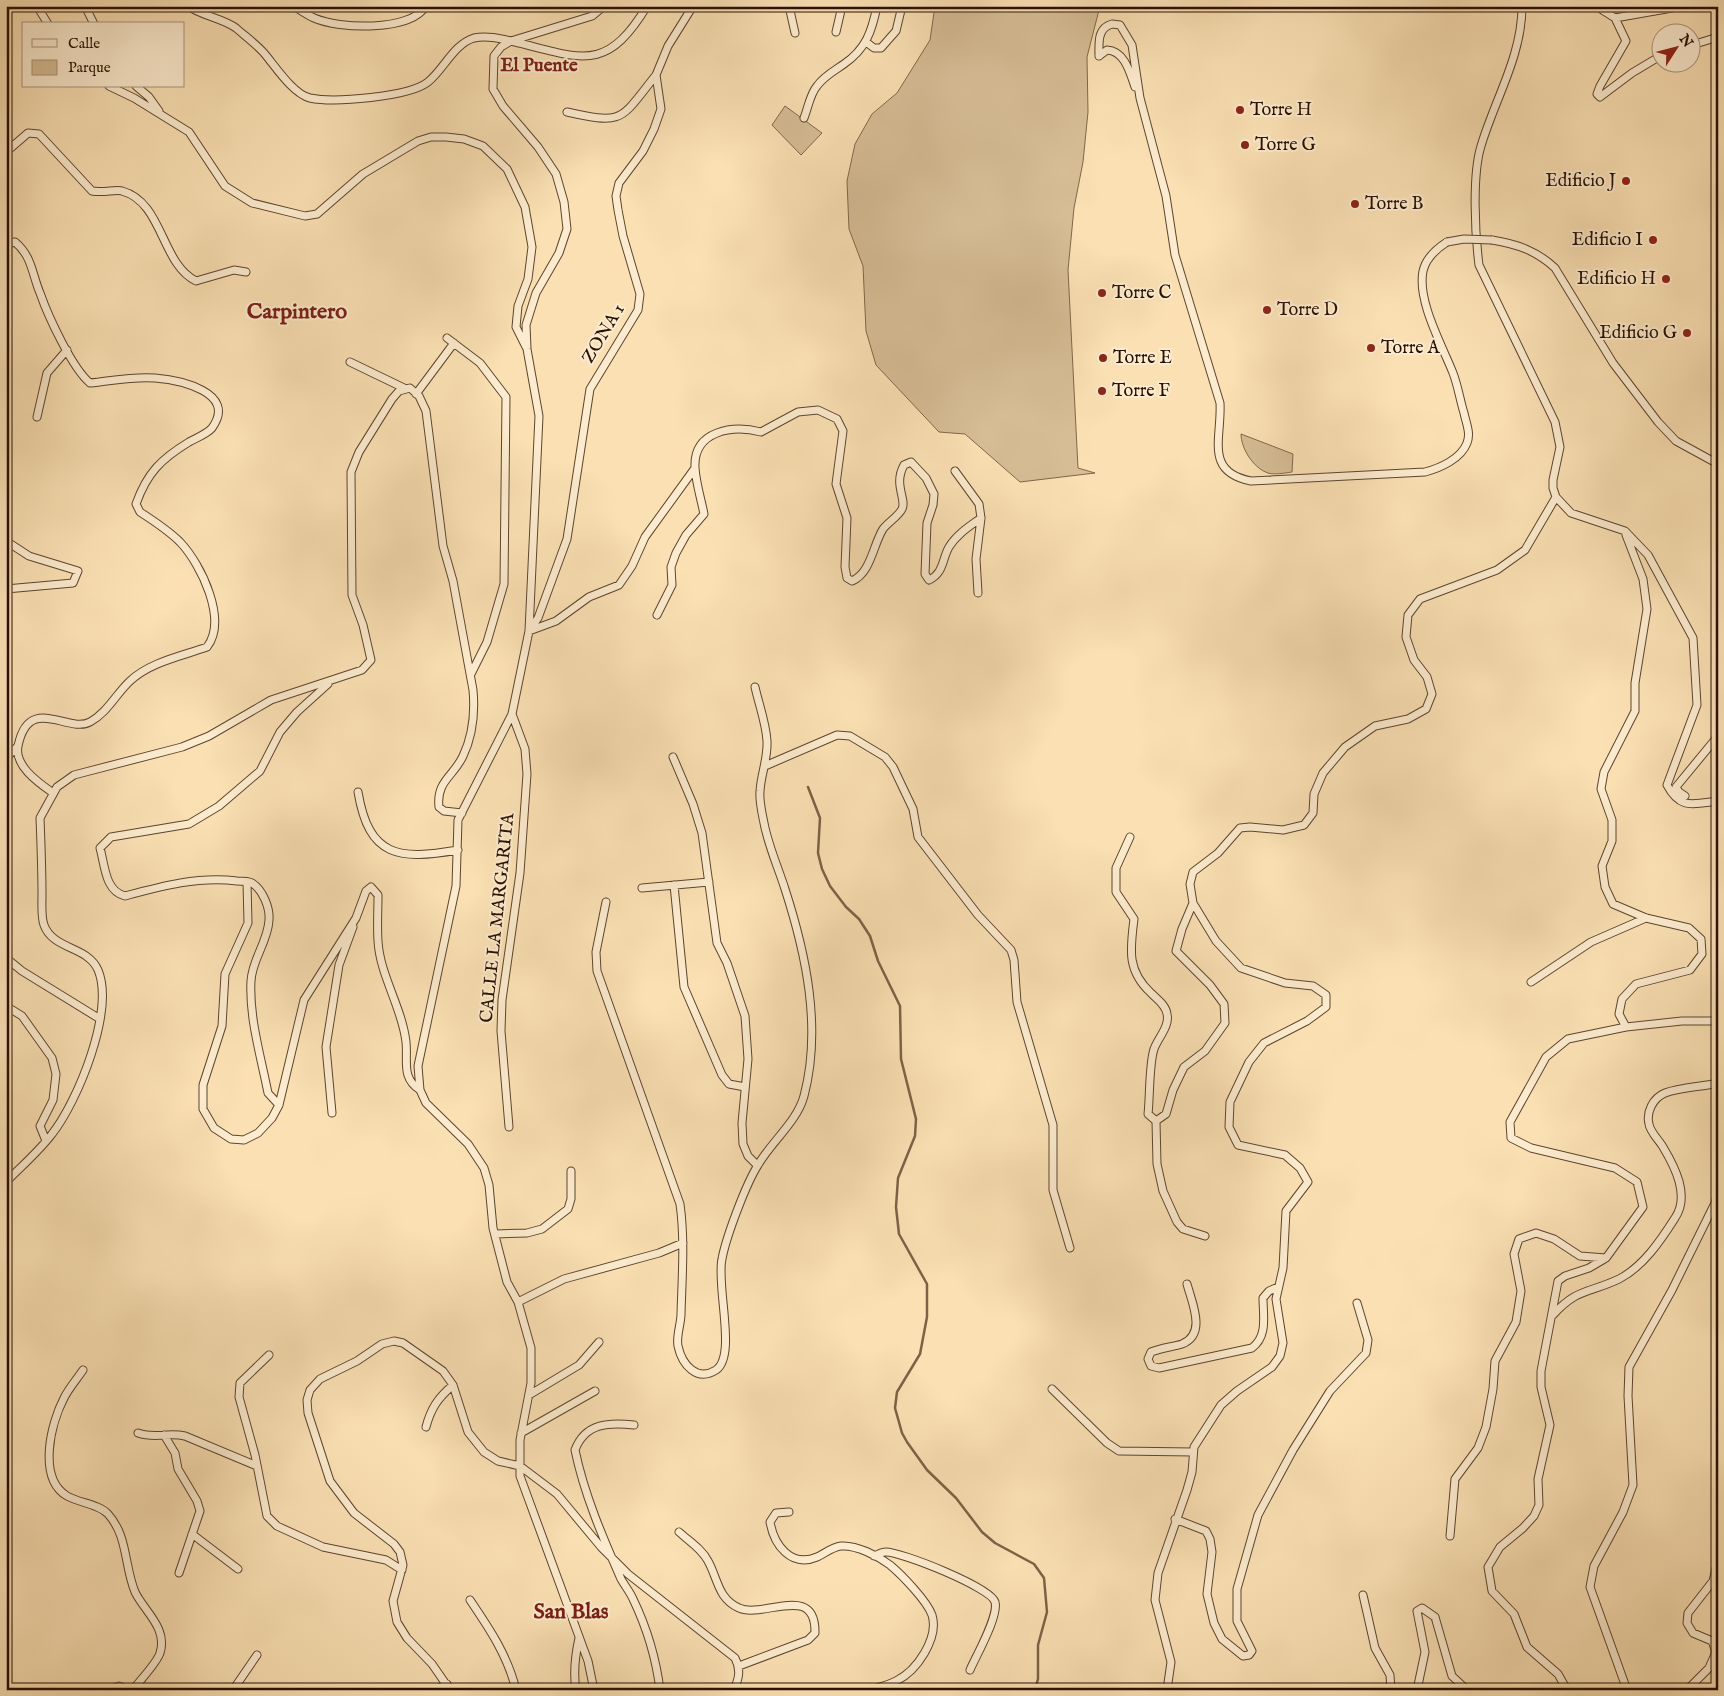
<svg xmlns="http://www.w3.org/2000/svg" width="1724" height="1696" font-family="'IM FELL English',serif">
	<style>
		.green { fill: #d6bd95; stroke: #80674a }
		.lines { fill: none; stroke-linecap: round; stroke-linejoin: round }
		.stream { stroke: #7c6347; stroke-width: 2.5 }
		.street-casing { stroke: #5d452d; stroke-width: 9 }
		.street { stroke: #fcebce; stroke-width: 7 }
		.street-bridge-casing { stroke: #5d452d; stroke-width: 9; stroke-linecap: butt }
		.street-bridge { stroke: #fcebce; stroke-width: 7 }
		.poi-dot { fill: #8f2418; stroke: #fcebce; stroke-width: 2 }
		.labels { text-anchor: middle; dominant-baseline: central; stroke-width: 4; stroke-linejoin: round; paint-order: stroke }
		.poi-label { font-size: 18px; fill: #291100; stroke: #fcebce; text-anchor: start }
		.street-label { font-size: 18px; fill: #291100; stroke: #fcebce }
		.neighbourhood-label { font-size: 19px; font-weight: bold; fill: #7a1f14; stroke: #fcebce }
		.district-label { font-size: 22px; font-weight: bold; fill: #7a1f14; stroke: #fcebce }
	</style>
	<rect width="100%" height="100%" fill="#fae0b3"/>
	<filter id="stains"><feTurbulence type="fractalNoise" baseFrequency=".004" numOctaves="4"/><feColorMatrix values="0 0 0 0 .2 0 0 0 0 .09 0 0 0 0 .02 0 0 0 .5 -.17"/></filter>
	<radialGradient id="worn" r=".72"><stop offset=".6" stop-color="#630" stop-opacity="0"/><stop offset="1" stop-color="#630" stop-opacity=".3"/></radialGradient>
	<path class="green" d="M 935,6 L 1100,6 L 1087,57 L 1088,112 L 1083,162 L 1074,208 L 1068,270 L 1078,468 L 1095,473 L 1020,482 L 965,434 L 939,432 L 876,365 L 866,331 L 863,266 L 849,229 L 847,181 L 855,144 L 872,114 L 897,93 L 930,40 Z
		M 785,106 L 822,133 L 801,155 L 772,125 Z
		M 1241,434 L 1293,454 L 1292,472 C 1285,473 1274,475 1268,473 C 1253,468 1241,448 1241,434 Z"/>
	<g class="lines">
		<path class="stream" d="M 808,787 L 820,818 L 818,853 L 822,869 L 830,886 L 846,907 L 859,919 L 870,936 L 878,961 L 900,1006 L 901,1059 L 916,1119 L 915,1136 L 898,1178 L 896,1207 L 899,1234 L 927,1284 L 927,1317 L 920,1354 L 897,1392 L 895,1408 L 902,1433 L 907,1442 L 927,1470 L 956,1498 L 982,1532 L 995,1543 L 1034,1564 L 1044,1578 L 1047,1612 L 1038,1645 L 1038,1679 L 1035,1690"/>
		<defs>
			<path id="street" d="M 37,6 L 48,24
				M 85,6 L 94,24
				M 188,6 C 202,16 222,18 236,28 C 245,36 256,44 264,53 C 275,66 293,94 310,98 C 334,103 409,97 428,82 C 444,69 454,44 474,38 C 487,35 502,39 515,42 C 581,58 606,74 647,6
				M 294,6 C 300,10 307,15 314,18 C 339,29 410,32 426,6
				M 789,6 L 795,33
				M 1522,6 C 1522,56 1495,99 1481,146 C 1472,175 1475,234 1479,265 L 1555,422 L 1560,447 L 1553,480 L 1553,488 L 1556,497 L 1571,513 L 1625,531 L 1648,555 L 1693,638 L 1697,705 L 1667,785 C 1680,810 1693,804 1718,801
				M 1596,6 L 1615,18 L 1672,8
				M 1615,18 L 1626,41 L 1600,86 L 1597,94 L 1600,97 L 1632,73 L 1662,55
				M 836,32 L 842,6
				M 866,42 L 874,48 L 881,48 L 896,31 L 902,6
				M 1692,45 L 1718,37
				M 1099,56 C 1099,43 1097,28 1112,24 L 1120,25 L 1132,45 L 1140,98 L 1166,196 L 1175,255 L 1220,403 C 1222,438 1204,472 1251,481 L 1425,472 C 1440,468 1461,459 1467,443 C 1471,433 1466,423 1464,413 C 1460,400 1458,386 1453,373 C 1442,345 1417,301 1423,271 C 1426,258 1436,249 1447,242
				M 1099,56 L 1107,50 C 1125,51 1130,73 1135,87
				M 109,86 L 134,98 L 189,132 L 225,186 L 252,203 L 305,216 L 317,214 L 363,174 L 418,141 L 431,137 L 446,137 L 464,139 L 483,146 L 507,169 L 525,207 L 532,247 L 528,279 L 518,306 L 516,327 L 526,347
				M 136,86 L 149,97 L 159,111
				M 567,112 C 625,125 620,120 656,75
				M 804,118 C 808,108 810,94 817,86 C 824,76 834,71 844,64 C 866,49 872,31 877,6
				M 6,152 L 28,133 L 39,134 L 92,191 C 103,193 117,189 122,191 C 163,202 161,264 196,281 L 234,270 L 246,272
				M 1492,240 C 1517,244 1537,251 1555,268 L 1613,363 L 1658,422 L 1676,441 L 1718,464
				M 6,244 L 15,242 C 32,256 32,274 40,293 C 48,316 72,368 90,383 C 111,381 134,376 155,378 C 179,380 238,392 212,428 C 207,434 196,438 189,442 C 161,459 147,473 136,504 L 140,512 C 154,521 168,530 180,542 C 201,564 228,620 207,647 C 182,656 150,662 130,681 C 116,694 107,713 90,722 C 68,734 29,693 18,746 C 14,766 39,783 53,793
				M 447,338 L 480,363 L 506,397 L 504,584 L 487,642 L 471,674
				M 350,362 L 406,389
				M 416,394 L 454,343
				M 37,417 L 47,373 L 67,350
				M 955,471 L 979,504 L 981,518 L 976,559 L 978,593
				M 6,516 L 6,524
				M 6,541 L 29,556 L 78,571 L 73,583 L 6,589
				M 657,615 L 672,585 L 671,567 L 676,553 L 686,535 L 704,514 C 701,499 696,483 695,468 C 693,430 733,425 761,432 L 798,412 L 818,410 L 837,419 L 843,431 L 836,484 L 847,518 L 845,567 L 847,578 L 852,581 C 871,573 873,545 883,529 C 888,522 898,517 902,509 C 907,499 893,485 904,465 L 911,462 L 926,478 L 934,494 L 933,505 L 927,523 L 925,574 L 929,580 C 944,573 942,559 949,547 C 957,534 970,526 981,518
				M 529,631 L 538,618 L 567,539 L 590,389 L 638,310 L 640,294 L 623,236 L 618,210 L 616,196 L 619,183 L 643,151 L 654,129 L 661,109 L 656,75 L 668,46 L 693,6
				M 529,631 L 556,621 L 589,597 L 619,585 L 632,566 L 645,537 L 695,468
				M 673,757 L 693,804 L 702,833 L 717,943 L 727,963 L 745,1016 L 748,1059 L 742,1123 L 743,1144 L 748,1156 L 757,1165
				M 6,758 L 18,746
				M 765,766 L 837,735 L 850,736 L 885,757 L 893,767 L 913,809 L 918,837 L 978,915 L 1011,950 L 1014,960 L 1017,1002 L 1053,1125 L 1053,1190 L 1070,1248
				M 358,792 C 369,858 399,860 458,850
				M 1685,796 L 1679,792 L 1676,787 L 1718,736
				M 1130,837 L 1116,868 L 1116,892 L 1134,919 C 1130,950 1127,971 1151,993 C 1157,999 1166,1005 1167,1014 C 1170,1026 1158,1038 1154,1049 C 1149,1064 1150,1097 1148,1114 L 1156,1121 L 1166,1114 L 1173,1090 L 1184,1067 L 1205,1051 L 1225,1023 L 1224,1004 L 1210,985 L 1176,951 L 1182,929 L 1193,903
				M 247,882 L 248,923 L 225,974 L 222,1026 L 203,1085 L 203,1109 L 214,1128 L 231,1139 L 244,1140 L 258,1133 L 272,1118 L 279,1105 L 304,1000 L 356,918 L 366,891 L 371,887 L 378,895 C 378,910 377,926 378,941 C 380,976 402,1007 406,1042 C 408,1061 401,1078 420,1090
				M 674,885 L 684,987 L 722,1075 L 729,1084 L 745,1087
				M 642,888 L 709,882
				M 606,902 L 596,952 L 597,971 L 680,1204 C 685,1240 682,1277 681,1314 C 681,1324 676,1336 678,1346 C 682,1365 697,1382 716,1370 C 737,1356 716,1286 722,1259 C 726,1237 746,1184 758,1165 C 771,1142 797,1122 804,1096 C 822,1028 806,954 785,889 C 778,867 768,845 764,823 C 762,813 759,801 760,791 C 761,774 768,758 767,741 C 766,723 759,705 755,687
				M 6,958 L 22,971 L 100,1019
				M 1531,982 L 1591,942 L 1646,918
				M 6,1006 L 22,1016 L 52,1058 L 56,1074 L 53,1100 L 40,1126 L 46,1141
				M 1626,1027 L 1619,1014 L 1622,999 L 1636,984 L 1690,970 L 1702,954 L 1701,939 L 1689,928 L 1646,918 L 1613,904 L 1605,887 L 1602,866 L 1612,841 L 1612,820 L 1601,789 L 1604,772 L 1635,711 L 1635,683 L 1647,609 L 1643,579 L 1626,535
				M 279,1105 L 268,1093 C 261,1057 249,1018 251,981 C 252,959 268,942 269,920 C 270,908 263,890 252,883 C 248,881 242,881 237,881 C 199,876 162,886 125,896 C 105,891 105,866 100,848 L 111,837 L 189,824 L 219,806 L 260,771 L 280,732 L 297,712 L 328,684
				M 332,1113 L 326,1047 L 339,965 L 353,927
				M 1156,1121 L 1157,1164 L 1163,1191 L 1177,1222 L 1183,1229 L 1205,1236
				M 509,1127 L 501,1031 L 502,1000 L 520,873 L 527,774 L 525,749 L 512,714
				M 10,1178 C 24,1164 40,1150 52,1134 C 78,1101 115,1010 98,970 C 88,946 53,950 44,925 C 41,917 42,904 42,895 C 42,869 41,844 40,818 L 57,787 L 74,775 L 182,747 L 209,736 L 271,700 L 362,670 L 371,660 L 363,625 L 352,595 L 351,472 L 359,452 L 392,399 L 399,391 L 410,388 L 419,396 L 426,411 L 443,546 L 453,581 L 473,690 C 475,712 473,735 463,756 C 454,776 436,781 439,807 L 444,811 L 462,813
				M 495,1234 L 527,1233 L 542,1229 L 568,1209 L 571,1199 L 571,1171
				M 1187,1284 C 1192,1303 1207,1334 1182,1344 C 1172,1347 1161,1348 1151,1352 L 1148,1359 L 1151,1366 L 1159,1368 L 1252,1348 C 1268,1336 1263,1316 1263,1298 L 1269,1291 L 1278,1287
				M 518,1302 L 564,1279 L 659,1253 L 683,1243
				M 1553,1315 C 1577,1288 1590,1293 1619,1279 C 1643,1267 1661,1240 1675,1218 C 1690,1196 1675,1167 1663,1147 C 1659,1140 1650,1132 1649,1124 C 1646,1112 1653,1098 1665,1093 C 1681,1087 1701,1087 1718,1083
				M 269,1355 L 240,1383 L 239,1397 L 255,1455 L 267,1516 L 277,1526 L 323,1547 L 386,1560 L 402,1570
				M 83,1370 C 77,1379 69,1388 64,1398 C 51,1423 37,1478 67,1496 C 79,1503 99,1504 108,1514 C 128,1536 124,1565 135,1592 C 144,1611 168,1628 160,1653 C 157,1663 140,1680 133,1690
				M 1052,1389 L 1107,1443 L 1119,1451 L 1193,1452
				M 529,1395 L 579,1365 L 599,1342
				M 634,1425 C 609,1422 585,1423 575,1450 C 584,1494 603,1538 621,1579 C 625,1586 630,1592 633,1599 C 647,1628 656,1658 660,1690
				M 426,1427 C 431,1408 438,1398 453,1385
				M 138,1433 C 156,1439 167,1432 185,1436 L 257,1466
				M 521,1433 L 595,1391
				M 164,1435 L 175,1453 L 178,1469 L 197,1501 L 200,1511 L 179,1573
				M 789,1512 L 776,1513 L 770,1522 C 774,1545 791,1568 817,1557 C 824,1554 832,1547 841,1546 C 857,1545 878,1556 890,1565 C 902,1575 927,1601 932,1615 C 939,1638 917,1671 896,1681 C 888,1685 879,1687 871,1690
				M 1175,1519 L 1206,1531 L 1210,1539 L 1212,1552 L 1207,1594 L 1214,1623 L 1222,1639 L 1243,1656 L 1249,1655 L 1252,1651 L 1237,1621 L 1237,1589 L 1258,1515 L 1293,1450 L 1330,1391 L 1366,1353 L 1368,1340 L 1357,1303
				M 679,1532 C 689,1541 702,1549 708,1561 C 718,1579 718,1599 739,1608 C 763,1619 816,1582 815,1633 L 808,1640 L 739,1666
				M 192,1534 L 238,1569
				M 1450,1536 L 1455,1479 L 1478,1448 L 1486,1427 L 1493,1389 L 1495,1361 L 1516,1322 L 1521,1291 L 1514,1254 L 1519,1239 L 1536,1233 L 1554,1239 L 1580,1256 L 1606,1258 L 1643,1207 L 1637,1182 L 1615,1168 L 1531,1148 L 1511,1138 L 1510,1122 L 1546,1057 L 1568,1039 L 1626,1027 L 1682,1021 L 1718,1021
				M 874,1556 C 877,1555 882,1552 885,1552 C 900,1551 992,1588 995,1602 C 999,1616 976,1656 970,1670
				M 1363,1595 L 1375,1648 L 1390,1675 L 1391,1690
				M 470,1600 C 489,1628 508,1656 516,1690
				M 110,1690 L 119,1686 L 128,1690
				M 233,1690 L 257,1655
				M 436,1690 L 447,1684
				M 450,1690 L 432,1664 L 407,1638 L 397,1622 L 393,1601 L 403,1565 L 400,1552 L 394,1544 L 354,1513 L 330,1481 L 308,1413 L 307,1400 L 310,1390 L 320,1379 L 357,1361 L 382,1344 L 394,1341 L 403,1343 L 443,1371 L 453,1385 L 468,1432 L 484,1452 L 498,1461 L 520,1466 L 557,1494 L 601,1547 L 628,1574 L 735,1658 C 741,1670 739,1678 734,1690
				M 576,1690 C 573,1672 575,1656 579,1638
				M 594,1690 L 588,1661 L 520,1476 L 520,1440 L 531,1383 L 531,1348 L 518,1302 L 507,1282 L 493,1228 L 489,1185 L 484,1168 L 468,1144 L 426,1103 L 420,1090 L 418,1066 L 456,886 L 458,820 L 512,714 L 529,631 L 539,416 L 527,349 L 526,325 L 536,293 L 559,253 L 567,229 L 564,202 L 556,174 L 538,147 L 503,106 L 493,89 L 494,56 L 501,47 L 511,41 L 592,16 L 604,6
				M 1167,1690 L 1171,1662 L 1155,1600 L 1158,1573 L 1187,1490 L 1192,1472 L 1194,1447 L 1221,1405 L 1237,1391 L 1272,1367 L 1280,1356 L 1283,1343 L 1276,1299 L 1283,1268 L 1286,1211 L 1308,1182 L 1300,1168 L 1285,1155 L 1238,1145 L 1229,1127 L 1230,1102 L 1249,1062 L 1264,1043 L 1307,1021 L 1326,1007 L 1326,995 L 1313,986 L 1285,983 L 1241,968 L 1216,941 L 1193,903 L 1190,884 L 1193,872 L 1218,853 L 1240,828 L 1250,827 L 1283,830 L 1304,825 L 1313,813 L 1314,794 L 1323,773 L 1345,747 L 1375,726 L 1408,719 L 1426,709 L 1432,694 L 1427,677 L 1414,660 L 1406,637 L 1408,615 L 1420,599 L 1497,570 L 1525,550 L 1556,497
				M 1417,1690 L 1425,1652 L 1417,1611 L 1422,1608 L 1435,1617 L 1452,1676 L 1467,1690
				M 1567,1690 L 1558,1674 L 1527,1647 L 1514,1614 L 1492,1591 L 1488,1567 L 1500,1547 L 1523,1528 L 1534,1516 L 1539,1505 L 1538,1479 L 1550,1425 L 1541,1387 L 1541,1371 L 1558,1281 L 1565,1276 L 1589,1268 L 1606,1258
				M 1627,1690 L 1590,1587 L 1594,1566 L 1623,1512 L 1633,1485 L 1628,1396 L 1629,1367 L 1672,1290 L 1715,1203 L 1718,1192
				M 1687,1690 L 1709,1668 L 1716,1652 L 1712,1641 L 1693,1633 L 1687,1623 L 1688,1613 L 1713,1581 L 1718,1560"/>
		</defs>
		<use href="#street" class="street-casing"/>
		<use href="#street" class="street"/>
		<defs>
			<path id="street-bridge" d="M 1447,242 L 1464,239 L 1492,240"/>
		</defs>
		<use href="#street-bridge" class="street-bridge-casing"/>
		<use href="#street-bridge" class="street-bridge"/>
	</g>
	<g class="poi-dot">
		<circle cx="1240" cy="110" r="5"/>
		<circle cx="1245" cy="145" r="5"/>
		<circle cx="1626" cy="181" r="5"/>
		<circle cx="1355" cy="204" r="5"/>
		<circle cx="1653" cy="240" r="5"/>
		<circle cx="1666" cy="279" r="5"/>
		<circle cx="1102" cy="293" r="5"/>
		<circle cx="1267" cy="310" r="5"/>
		<circle cx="1687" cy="333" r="5"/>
		<circle cx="1371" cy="348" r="5"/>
		<circle cx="1103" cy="358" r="5"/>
		<circle cx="1102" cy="391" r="5"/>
	</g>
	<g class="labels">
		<g class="poi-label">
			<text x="1250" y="110">Torre H</text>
			<text x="1255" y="145">Torre G</text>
			<text x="1616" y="181" text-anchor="end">Edificio J</text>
			<text x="1365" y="204">Torre B</text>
			<text x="1643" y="240" text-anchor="end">Edificio I</text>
			<text x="1656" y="279" text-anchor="end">Edificio H</text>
			<text x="1112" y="293">Torre C</text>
			<text x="1277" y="310">Torre D</text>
			<text x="1677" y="333" text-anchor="end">Edificio G</text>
			<text x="1381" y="348">Torre A</text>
			<text x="1113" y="358">Torre E</text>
			<text x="1112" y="391">Torre F</text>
		</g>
		<g class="street-label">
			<text transform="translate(604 334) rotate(-59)">ZONA 1</text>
			<text transform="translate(498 918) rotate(-84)">CALLE LA MARGARITA</text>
		</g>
		<g class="neighbourhood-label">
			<text x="539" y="66">El Puente</text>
		</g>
		<g class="district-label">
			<text x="297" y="312">Carpintero</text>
			<text x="571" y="1612">San Blas</text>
		</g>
	</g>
	<rect width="1724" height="1696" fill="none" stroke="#fae0b3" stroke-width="25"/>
	<rect x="8" y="8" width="1709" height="1681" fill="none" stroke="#291100" stroke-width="2.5"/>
	<rect x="12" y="12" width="1699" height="1671" fill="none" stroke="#291100"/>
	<rect x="22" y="22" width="162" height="65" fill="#fcebce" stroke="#a8947c"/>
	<rect x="32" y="39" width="25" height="8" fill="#fcebce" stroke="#a8947c"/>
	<text x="68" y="48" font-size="15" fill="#291100">Calle</text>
	<rect x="32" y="60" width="25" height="15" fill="#d6bd95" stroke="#a8947c"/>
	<text x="68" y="72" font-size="15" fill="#291100">Parque</text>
	<g transform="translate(1676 48) rotate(54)"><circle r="24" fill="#fcebce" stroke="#a8947c"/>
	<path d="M0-4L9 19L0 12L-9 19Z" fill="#8f2418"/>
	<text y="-8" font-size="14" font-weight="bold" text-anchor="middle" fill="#291100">N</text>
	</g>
	<rect width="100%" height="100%" filter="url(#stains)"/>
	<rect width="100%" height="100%" fill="url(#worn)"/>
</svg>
